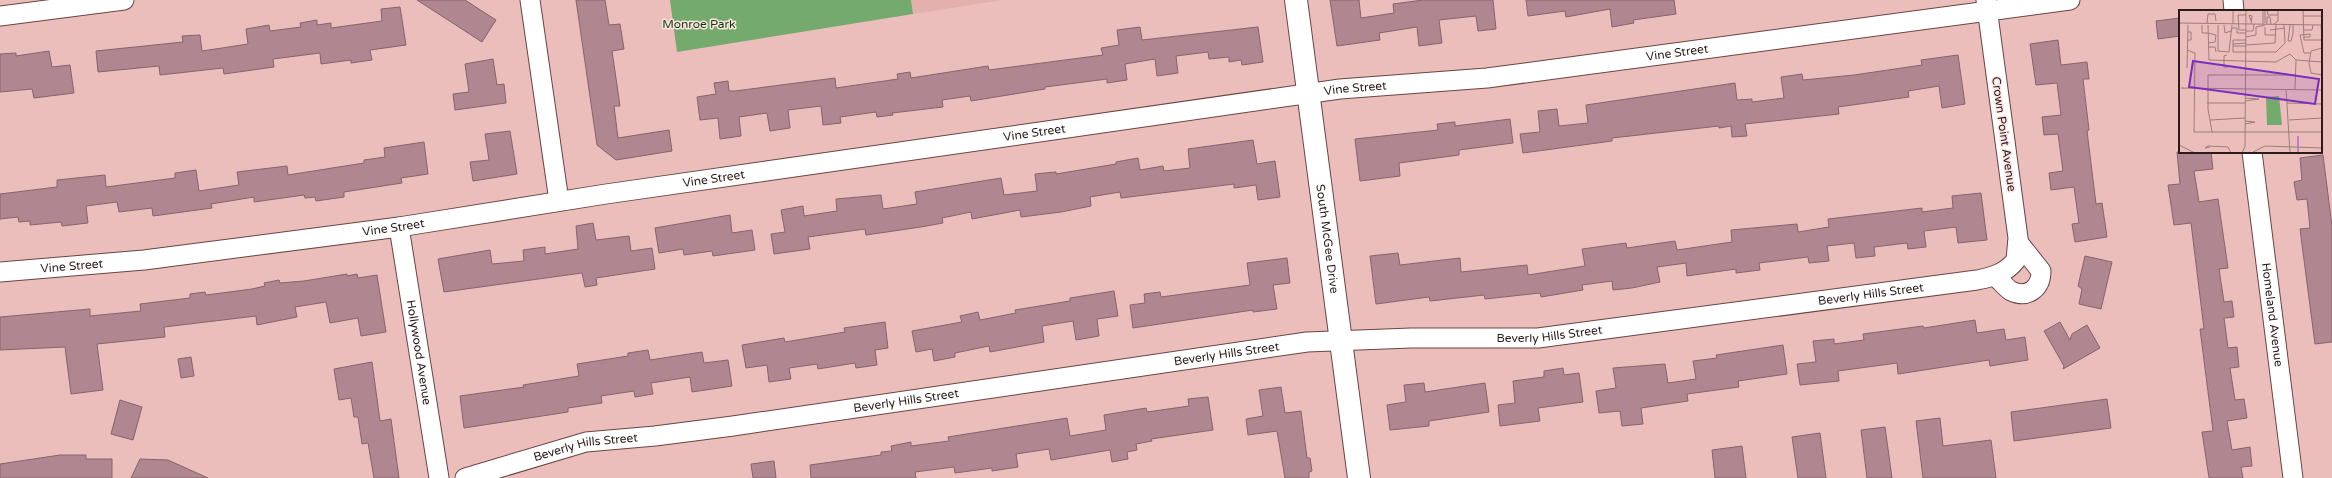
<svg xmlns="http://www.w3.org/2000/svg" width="2332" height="478" font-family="'Varela Round',sans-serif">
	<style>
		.built { fill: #e4b0ae }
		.green { fill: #74aa6d }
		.building { fill: #b08791; stroke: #88626c }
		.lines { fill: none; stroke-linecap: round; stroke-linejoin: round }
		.street-casing { stroke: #694442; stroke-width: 21 }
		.secondary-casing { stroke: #694442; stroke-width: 24 }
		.street { stroke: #fff; stroke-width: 19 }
		.secondary { stroke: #fff; stroke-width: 22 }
		.labels { text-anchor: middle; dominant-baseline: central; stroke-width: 3; stroke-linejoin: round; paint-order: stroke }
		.park-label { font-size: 12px; fill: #0b3906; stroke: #fde5e4 }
		.street-label { font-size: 12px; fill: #2b1b1a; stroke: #fde5e4 }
		.inset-river { fill: none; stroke: #bf81c9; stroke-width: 2 }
		.inset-road { fill: none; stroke: #9e7d7b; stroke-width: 1 }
		.view { fill: #7b2cbf; fill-opacity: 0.15; stroke: #7b2cbf; stroke-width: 2 }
		.inset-edge { fill: none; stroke: #2b1b1a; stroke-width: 2 }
	</style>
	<rect width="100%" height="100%" fill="#ebbebc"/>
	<path class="built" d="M 911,0 L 1003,0 L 913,14 Z"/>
	<path class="green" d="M 670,0 L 911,0 L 913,14 L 677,52 Z"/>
	<path class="building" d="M 417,0 L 465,0 L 496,20 L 482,42 Z
		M 576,0 L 605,0 L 609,25 L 620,24 L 624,49 L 612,51 L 620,106 L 614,106 L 618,138 L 669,130 L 672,151 L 616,160 L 597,145 Z
		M 1330,0 L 1359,0 L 1361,18 L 1394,13 L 1393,4 L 1423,0 L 1493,0 L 1496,29 L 1478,31 L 1476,16 L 1439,20 L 1442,43 L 1419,46 L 1417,27 L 1379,33 L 1380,40 L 1337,46 Z
		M 1526,0 L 1674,0 L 1676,14 L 1633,20 L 1634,23 L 1612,27 L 1610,9 L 1566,17 L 1565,11 L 1528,16 Z
		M 400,7 L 406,45 L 370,50 L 372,60 L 351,63 L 351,60 L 321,64 L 320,53 L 273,59 L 274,67 L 224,74 L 223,68 L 160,75 L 159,66 L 98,72 L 96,51 L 183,42 L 182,36 L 200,35 L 202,51 L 248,44 L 246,29 L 269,25 L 270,31 L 301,27 L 300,23 L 317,20 L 317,25 L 331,23 L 331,28 L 382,21 L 381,9 Z
		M 2180,18 L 2180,36 L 2158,39 L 2156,21 Z
		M 1140,27 L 1142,40 L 1258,27 L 1263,62 L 1242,65 L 1241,60 L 1229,62 L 1229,57 L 1209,59 L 1208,52 L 1176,56 L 1178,73 L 1157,76 L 1155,59 L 1125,64 L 1127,80 L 1107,83 L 1107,79 L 1045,87 L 1045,89 L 971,101 L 970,96 L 942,100 L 943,107 L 892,113 L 893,115 L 877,117 L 876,112 L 840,117 L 841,123 L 823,125 L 821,106 L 788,110 L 790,128 L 770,131 L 767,113 L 739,117 L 741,136 L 720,139 L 718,118 L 700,120 L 697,97 L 716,94 L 714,83 L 728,81 L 729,91 L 735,91 L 835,78 L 836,88 L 898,79 L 897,74 L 910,72 L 911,78 L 988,66 L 989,70 L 1103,55 L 1101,48 L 1119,45 L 1117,30 Z
		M 2058,40 L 2061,65 L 2087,62 L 2089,79 L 2083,79 L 2089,130 L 2087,131 L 2096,204 L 2102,203 L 2107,237 L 2075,242 L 2072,224 L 2079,223 L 2074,187 L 2051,190 L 2049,173 L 2063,171 L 2058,134 L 2044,135 L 2042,117 L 2061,115 L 2057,83 L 2036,85 L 2030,44 Z
		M 49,51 L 52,67 L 70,65 L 74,93 L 34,98 L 32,89 L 0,92 L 0,54 L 16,53 L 16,56 Z
		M 1958,55 L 1965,104 L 1942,108 L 1939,86 L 1908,91 L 1909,97 L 1838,107 L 1839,114 L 1745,124 L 1747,136 L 1732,137 L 1731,126 L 1719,128 L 1719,126 L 1612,138 L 1612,141 L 1523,153 L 1520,134 L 1540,132 L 1538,111 L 1557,109 L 1559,126 L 1588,123 L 1586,105 L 1735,83 L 1737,100 L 1752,99 L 1752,102 L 1784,98 L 1781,77 L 1802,74 L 1803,80 L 1854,75 L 1922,65 L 1921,60 Z
		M 493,59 L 497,85 L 504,84 L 506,103 L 455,110 L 453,94 L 469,92 L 465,64 Z
		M 1510,119 L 1513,143 L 1459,150 L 1459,155 L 1399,163 L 1400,176 L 1360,181 L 1355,139 L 1438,130 L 1437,124 L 1455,122 L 1455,126 Z
		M 510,131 L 517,174 L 473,181 L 470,162 L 489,160 L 485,134 Z
		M 1253,140 L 1257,164 L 1275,161 L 1280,197 L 1258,200 L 1256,185 L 1234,188 L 1234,184 L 1121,198 L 1120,192 L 1090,197 L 1091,206 L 1061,212 L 1021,217 L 1020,210 L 972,219 L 971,212 L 942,218 L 943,223 L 921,227 L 866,235 L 865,229 L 808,237 L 810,249 L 774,254 L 771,234 L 785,232 L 781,210 L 803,206 L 804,216 L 837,211 L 836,199 L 881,195 L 883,209 L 917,204 L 915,192 L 1001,178 L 1004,195 L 1037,191 L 1035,174 L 1056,172 L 1056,174 L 1116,164 L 1116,162 L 1138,158 L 1140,170 L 1163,166 L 1164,171 L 1190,168 L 1188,149 Z
		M 424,142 L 428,174 L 401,178 L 402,183 L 344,192 L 344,197 L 316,201 L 315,197 L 305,198 L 304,195 L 254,202 L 254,197 L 211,204 L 212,208 L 153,216 L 152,208 L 119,212 L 117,202 L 86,206 L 88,223 L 62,226 L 61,222 L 30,225 L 30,221 L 19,222 L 18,217 L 0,219 L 0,194 L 57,187 L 57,180 L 105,175 L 106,187 L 175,178 L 175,173 L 196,170 L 199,191 L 239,185 L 237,172 L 287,166 L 288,175 L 364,163 L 364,160 L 385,157 L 384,148 Z
		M 2177,152 L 2211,152 L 2213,169 L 2194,171 L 2199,202 L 2218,199 L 2228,268 L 2219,269 L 2224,302 L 2232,301 L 2234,317 L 2224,318 L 2228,348 L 2237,347 L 2239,367 L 2230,368 L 2235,400 L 2244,399 L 2247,418 L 2227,421 L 2232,450 L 2250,447 L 2252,466 L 2241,467 L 2243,478 L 2209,478 L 2202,432 L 2213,431 L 2200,329 L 2204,329 L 2191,223 L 2174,225 L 2168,185 L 2180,184 Z
		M 2323,155 L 2332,226 L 2332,342 L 2315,344 L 2300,229 L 2310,228 L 2307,199 L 2297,200 L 2294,182 L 2302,180 L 2300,158 Z
		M 1981,193 L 1987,240 L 1958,243 L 1956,227 L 1924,231 L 1926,247 L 1908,249 L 1907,243 L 1874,247 L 1875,256 L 1856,258 L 1854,243 L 1827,246 L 1829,261 L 1809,263 L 1808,257 L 1759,263 L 1760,270 L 1736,273 L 1736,269 L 1687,276 L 1686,263 L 1657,267 L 1660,282 L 1632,288 L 1613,290 L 1612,281 L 1582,285 L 1583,290 L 1541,297 L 1540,293 L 1485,299 L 1484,295 L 1430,301 L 1429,297 L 1376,304 L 1370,256 L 1398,253 L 1400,265 L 1460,258 L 1461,272 L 1527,265 L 1528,275 L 1585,266 L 1582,249 L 1626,243 L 1627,248 L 1675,241 L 1677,250 L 1732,242 L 1731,230 L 1797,224 L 1798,232 L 1829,227 L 1828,219 L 1922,208 L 1922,212 L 1953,208 L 1952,196 Z
		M 730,215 L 732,233 L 752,230 L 755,250 L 713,256 L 712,251 L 684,255 L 683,249 L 659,253 L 655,228 Z
		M 593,223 L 596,240 L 629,236 L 631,251 L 652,248 L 655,269 L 596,278 L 597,285 L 585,287 L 582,273 L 444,292 L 438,259 L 490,250 L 492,264 L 524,261 L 523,250 L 545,247 L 545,254 L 578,249 L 576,226 Z
		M 2085,256 L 2112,262 L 2101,309 L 2079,304 L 2082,289 L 2078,286 Z
		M 1287,258 L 1290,283 L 1273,285 L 1277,309 L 1253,312 L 1253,310 L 1133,328 L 1130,305 L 1145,303 L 1144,294 L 1160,292 L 1161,297 L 1250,285 L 1247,263 Z
		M 347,274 L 347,276 L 357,274 L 358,278 L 377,275 L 386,332 L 361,336 L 358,318 L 330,323 L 326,302 L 295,307 L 297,317 L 257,325 L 256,316 L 164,327 L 165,337 L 97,344 L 103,390 L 71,394 L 65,347 L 0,350 L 0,317 L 90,309 L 90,316 L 141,311 L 140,304 L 190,298 L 190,294 L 205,292 L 206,295 L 252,289 L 265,286 L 264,283 L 279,280 L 280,283 L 304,281 Z
		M 1114,291 L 1118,316 L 1097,319 L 1099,336 L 1076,340 L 1073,321 L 1042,326 L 1044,342 L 990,352 L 989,346 L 955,353 L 955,357 L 934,361 L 932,349 L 916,352 L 912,331 L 962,322 L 960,316 L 978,312 L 980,320 L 1016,313 L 1015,310 L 1070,301 L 1070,298 Z
		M 1975,320 L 1977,333 L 2004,329 L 2006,340 L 2025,337 L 2028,360 L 1990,366 L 1989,360 L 1898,374 L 1897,363 L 1838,371 L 1839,381 L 1800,385 L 1797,364 L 1816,362 L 1813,341 L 1834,339 L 1834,344 L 1864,340 L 1863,334 L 1923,326 L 1924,328 Z
		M 885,322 L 888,348 L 875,350 L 877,365 L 856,368 L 855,363 L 818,369 L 817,364 L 789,368 L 791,379 L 769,382 L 767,365 L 746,368 L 742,345 L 784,338 L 785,342 L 845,332 L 844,328 Z
		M 2060,322 L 2070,340 L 2072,334 L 2087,325 L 2100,348 L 2063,369 L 2064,366 L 2044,331 Z
		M 1783,345 L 1787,374 L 1738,381 L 1739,387 L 1687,394 L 1688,401 L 1641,408 L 1643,424 L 1622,426 L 1620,411 L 1599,413 L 1596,391 L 1616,388 L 1613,368 L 1665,364 L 1668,383 L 1696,379 L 1693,361 L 1717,358 L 1716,355 Z
		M 648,350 L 650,360 L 702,352 L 704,363 L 728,360 L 732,386 L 692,392 L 690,377 L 651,383 L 653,394 L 635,397 L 634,391 L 601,396 L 602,403 L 568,408 L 568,412 L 464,428 L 460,396 L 524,387 L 523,385 L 579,376 L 577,364 L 628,356 L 628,353 Z
		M 191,357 L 194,376 L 181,378 L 178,359 Z
		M 372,362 L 380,421 L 391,419 L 399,478 L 374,478 L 368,443 L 362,444 L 358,417 L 354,417 L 351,398 L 339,400 L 334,369 Z
		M 1563,368 L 1564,375 L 1579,373 L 1583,402 L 1538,408 L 1540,421 L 1500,426 L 1498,405 L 1515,403 L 1513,381 L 1544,377 L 1544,371 Z
		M 1424,383 L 1425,392 L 1485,383 L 1489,412 L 1429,421 L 1429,426 L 1390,430 L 1387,405 L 1406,402 L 1404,385 Z
		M 1281,387 L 1285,413 L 1301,411 L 1307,458 L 1310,458 L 1312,471 L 1309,472 L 1309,478 L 1285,478 L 1277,431 L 1248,435 L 1246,419 L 1263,416 L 1259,390 Z
		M 1208,397 L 1213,430 L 1151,439 L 1152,441 L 1136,444 L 1137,450 L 1127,452 L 1128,459 L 1112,462 L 1110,450 L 1051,460 L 1049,449 L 1016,454 L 1018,467 L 992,471 L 992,468 L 955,473 L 954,467 L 915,472 L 916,478 L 811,478 L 810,465 L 881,455 L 881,452 L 892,451 L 891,446 L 911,442 L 911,446 L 949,441 L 948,437 L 1067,418 L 1070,436 L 1106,430 L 1104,415 L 1146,408 L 1147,412 L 1189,406 L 1188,399 Z
		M 2107,399 L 2111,428 L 2014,441 L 2011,412 Z
		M 120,400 L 142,407 L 133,440 L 111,434 Z
		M 1940,418 L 1943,446 L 1991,440 L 1996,478 L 1923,478 L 1916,421 Z
		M 1885,427 L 1892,478 L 1867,478 L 1861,430 Z
		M 1820,433 L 1826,478 L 1798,478 L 1792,437 Z
		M 1742,446 L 1746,478 L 1715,478 L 1712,450 Z
		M 60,455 L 86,455 L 86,459 L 112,459 L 112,478 L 0,478 L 0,464 Z
		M 140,459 L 168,460 L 208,478 L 131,478 Z
		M 774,461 L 776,478 L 753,478 L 751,464 Z"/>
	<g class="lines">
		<defs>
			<g id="street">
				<path d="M 530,0 L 559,201"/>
				<path d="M 2233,0 L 2234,11"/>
				<path d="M 0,16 L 124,0"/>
				<path id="s1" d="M 2252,152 L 2293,478"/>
				<path id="s2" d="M 399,227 L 439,478"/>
				<path id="s3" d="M 0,272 L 144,260 L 399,227 L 606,194 L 1340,89 L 1487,78 L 2070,0"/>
				<path d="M 1995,276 C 2000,280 2006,288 2011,291 C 2028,299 2041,288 2041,271 L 2018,242"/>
				<path id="s4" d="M 465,478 L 586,442 L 655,436 L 733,426 L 1307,342 L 1411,338 L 1538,338 L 1977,280 C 1993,277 2006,273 2016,260 L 2018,238 L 1986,0"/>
			</g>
			<g id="secondary">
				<path id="s5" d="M 1296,0 L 1359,478"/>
			</g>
		</defs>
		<use href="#street" class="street-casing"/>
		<use href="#secondary" class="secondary-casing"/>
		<use href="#street" class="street"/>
		<use href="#secondary" class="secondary"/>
	</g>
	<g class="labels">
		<g class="park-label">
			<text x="699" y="24">Monroe Park</text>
		</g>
		<g class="street-label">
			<text stroke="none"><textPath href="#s3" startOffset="1692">Vine Street</textPath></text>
			<text stroke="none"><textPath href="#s3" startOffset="1368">Vine Street</textPath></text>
			<text stroke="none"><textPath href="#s3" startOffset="1044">Vine Street</textPath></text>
			<text transform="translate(2004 134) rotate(82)">Crown Point Avenue</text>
			<text stroke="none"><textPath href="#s3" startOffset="720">Vine Street</textPath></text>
			<text stroke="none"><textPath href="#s3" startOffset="396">Vine Street</textPath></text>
			<text stroke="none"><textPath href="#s5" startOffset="241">South McGee Drive</textPath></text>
			<text stroke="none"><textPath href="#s3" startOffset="72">Vine Street</textPath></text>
			<text stroke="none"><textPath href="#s4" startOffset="1421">Beverly Hills Street</textPath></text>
			<text stroke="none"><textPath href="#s1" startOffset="164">Homeland Avenue</textPath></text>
			<text stroke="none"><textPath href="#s4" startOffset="1097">Beverly Hills Street</textPath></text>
			<text stroke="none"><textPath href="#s2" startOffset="127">Hollywood Avenue</textPath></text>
			<text stroke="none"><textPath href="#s4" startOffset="773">Beverly Hills Street</textPath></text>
			<text stroke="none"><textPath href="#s4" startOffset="449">Beverly Hills Street</textPath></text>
			<text stroke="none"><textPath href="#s4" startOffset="125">Beverly Hills Street</textPath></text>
		</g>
	</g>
	<g transform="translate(2179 10)">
		<rect width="143" height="143" fill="#ebbebc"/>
		<path d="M 100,86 L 103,115 L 88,115 L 87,87 Z" fill="#74aa6d"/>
		<path class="inset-river" d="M 119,143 L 119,126"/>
		<path class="inset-road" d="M 37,0 L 70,0M 54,0 L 54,14M 84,0 L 84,14M 86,0 L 86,13M 88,0 L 89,5 L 99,5M 124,0 L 125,30M 124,6 L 142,6M 72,11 L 70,5 L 73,6 L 72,14M 0,13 L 143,15M 28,13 L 29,4 L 36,4 L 37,11M 88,14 L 88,7 L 91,7 L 92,15M 95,14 L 99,11 L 99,0M 23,15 L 23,23 L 29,23M 29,15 L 30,50 L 97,52 L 111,44 L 117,50M 39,15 L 39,41 L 50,42 L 53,15M 45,15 L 46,23 L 52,21M 111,15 L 109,31 L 112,31 L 114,24 L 114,15M 142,15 L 143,30M 86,17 L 86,25 L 97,25M 53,18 L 58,18 L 58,23 L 67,23M 67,20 L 60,20 L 59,5 L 67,5M 91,20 L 106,18M 124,20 L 133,20 L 134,15M 67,21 L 74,21 L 75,14M 67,27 L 77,25 L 77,17 L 86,15M 125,27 L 131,27 L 131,24 L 121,25 L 125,43 L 131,43M 9,30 L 12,30 L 12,22 L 9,22M 125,30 L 142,30M 29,33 L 36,32 L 37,25 L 29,23M 67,33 L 54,34 L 54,30 L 67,30M 54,34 L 54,42 L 66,42M 67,35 L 96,33 L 97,14M 54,36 L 67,36M 29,37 L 36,37 L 37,42M 143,38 L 132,41 L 130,53 L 132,63 L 143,65M 8,40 L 16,43 L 15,122 L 143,122M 67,42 L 97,42 L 106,33 L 105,15M 48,45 L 45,46 L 45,57 L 49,57M 117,50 L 143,52M 8,58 L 9,15M 0,65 L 0,122M 2,78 L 143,80M 107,79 L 111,143M 116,79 L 117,50M 66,91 L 80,89 L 66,88M 28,93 L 66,93M 108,93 L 143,94M 31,110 L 66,108M 110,110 L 143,108M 66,114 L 76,112 L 66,111M 33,122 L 29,99 L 29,65 L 116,65M 0,135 L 16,143M 31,137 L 26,138 L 29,136 L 49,137 L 52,143M 74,142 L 86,136 L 143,138M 63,143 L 66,136 L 67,0"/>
		<path class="view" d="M 14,51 L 140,69 L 136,94 L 10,77 Z"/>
		<rect width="143" height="143" class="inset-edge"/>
	</g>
</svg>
